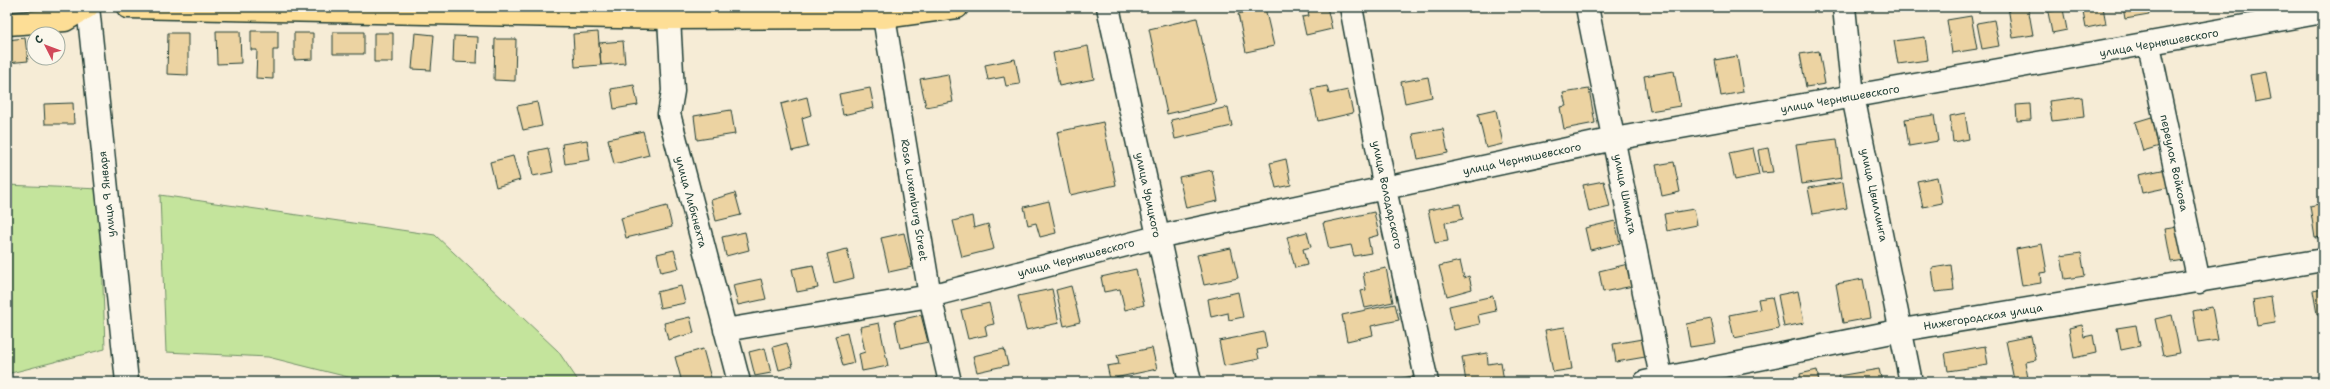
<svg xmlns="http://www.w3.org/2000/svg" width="2330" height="389" font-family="'Shantell Sans',sans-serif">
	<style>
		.green { fill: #c4e49c; stroke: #729068 }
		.building { fill: #ecd3a2; stroke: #1f3d34 }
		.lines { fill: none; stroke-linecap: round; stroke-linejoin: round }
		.minor-casing { stroke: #1f3d34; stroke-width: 25 }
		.major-casing { stroke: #1f3d34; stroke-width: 25 }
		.minor { stroke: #fbf7ec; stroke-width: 22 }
		.major { stroke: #fdde96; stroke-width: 22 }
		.labels { text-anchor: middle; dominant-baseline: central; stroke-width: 3.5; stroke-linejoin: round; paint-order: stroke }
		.street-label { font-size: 11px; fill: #1f3d34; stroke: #fbf7ec }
	</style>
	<rect width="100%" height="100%" fill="#f6ecd6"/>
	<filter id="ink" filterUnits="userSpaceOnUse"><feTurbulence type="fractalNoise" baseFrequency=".025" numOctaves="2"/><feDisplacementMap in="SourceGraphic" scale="8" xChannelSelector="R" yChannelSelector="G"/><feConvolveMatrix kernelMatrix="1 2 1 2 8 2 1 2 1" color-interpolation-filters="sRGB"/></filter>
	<g filter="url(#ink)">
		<path class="green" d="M 7,185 L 100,189 L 105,349 L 7,374 Z
			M 160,195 L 435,235 L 558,351 L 579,382 L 368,382 L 268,357 L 166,352 Z"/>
		<path class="building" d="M 1307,7 L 1327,7 L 1332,29 L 1306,35 L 1302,17 L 1309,16 Z
			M 2008,7 L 2028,7 L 2033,35 L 2013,38 Z
			M 2082,7 L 2103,7 L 2106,24 L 2086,28 Z
			M 2123,7 L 2148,7 L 2149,15 L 2125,19 Z
			M 2181,7 L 2202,7 L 2202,8 L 2182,11 Z
			M 1265,8 L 1274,46 L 1246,52 L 1238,14 Z
			M 2063,9 L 2067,30 L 2052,33 L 2048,12 Z
			M 1971,16 L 1977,49 L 1952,53 L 1947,20 Z
			M 1197,18 L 1216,103 L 1167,114 L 1149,29 Z
			M 1994,20 L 1999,46 L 1982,49 L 1977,23 Z
			M 216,31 L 240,31 L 241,63 L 217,64 Z
			M 251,31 L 278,31 L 278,50 L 273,50 L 273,79 L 256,78 L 257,50 L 251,50 Z
			M 333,32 L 364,32 L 364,54 L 333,54 Z
			M 598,32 L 601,65 L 575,67 L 573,34 Z
			M 168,33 L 188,33 L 188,75 L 167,74 Z
			M 294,33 L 313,33 L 313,59 L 294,60 Z
			M 374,33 L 393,33 L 393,62 L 374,62 Z
			M 415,33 L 434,35 L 431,70 L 412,69 Z
			M 454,36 L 478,37 L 477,63 L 453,62 Z
			M 1925,37 L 1928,60 L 1898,64 L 1894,41 Z
			M 25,38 L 28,61 L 7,63 L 7,40 Z
			M 495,39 L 516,39 L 515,81 L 494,80 Z
			M 623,41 L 625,63 L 601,65 L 599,43 Z
			M 1088,46 L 1094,79 L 1059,86 L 1053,53 Z
			M 1819,51 L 1825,84 L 1806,87 L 1800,54 Z
			M 1737,56 L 1743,92 L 1721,96 L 1715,60 Z
			M 1015,59 L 1020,84 L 1006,86 L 1004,77 L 988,80 L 985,65 Z
			M 1674,71 L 1680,106 L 1650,111 L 1644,76 Z
			M 2266,72 L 2271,99 L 2255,102 L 2250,75 Z
			M 948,74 L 953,102 L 926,107 L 920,79 Z
			M 1428,77 L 1432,97 L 1405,103 L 1401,82 Z
			M 634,85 L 638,105 L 614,109 L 611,89 Z
			M 1327,86 L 1329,94 L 1348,90 L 1353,113 L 1318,121 L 1311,89 Z
			M 870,88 L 874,108 L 843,115 L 839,94 Z
			M 1589,89 L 1595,123 L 1564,129 L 1560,107 L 1566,106 L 1563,93 Z
			M 807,97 L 811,115 L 802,118 L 808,147 L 792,151 L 781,104 Z
			M 2082,97 L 2084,117 L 2052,121 L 2049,101 Z
			M 537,102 L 542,126 L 523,130 L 517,106 Z
			M 73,103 L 74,124 L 45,124 L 44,104 Z
			M 2030,104 L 2031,120 L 2017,121 L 2016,105 Z
			M 1228,107 L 1232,126 L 1175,139 L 1171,120 Z
			M 731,110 L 735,134 L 697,140 L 694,116 Z
			M 1496,110 L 1503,144 L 1486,148 L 1478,114 Z
			M 1965,113 L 1969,139 L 1953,142 L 1950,116 Z
			M 1934,115 L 1938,141 L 1909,146 L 1905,119 Z
			M 2155,116 L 2163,145 L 2143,151 L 2135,122 Z
			M 1103,122 L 1116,185 L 1070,195 L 1057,132 Z
			M 1443,129 L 1448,153 L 1418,159 L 1413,134 Z
			M 643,131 L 649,155 L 614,164 L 608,139 Z
			M 1837,139 L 1842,178 L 1802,184 L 1796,144 Z
			M 587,140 L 590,160 L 565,164 L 562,144 Z
			M 548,148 L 553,172 L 533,176 L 529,152 Z
			M 1753,148 L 1759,175 L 1735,180 L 1729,153 Z
			M 1768,148 L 1773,172 L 1762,173 L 1758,150 Z
			M 513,156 L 520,180 L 496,187 L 490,162 Z
			M 1286,159 L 1291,185 L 1276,188 L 1270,163 Z
			M 1674,162 L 1680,192 L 1662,196 L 1656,165 Z
			M 2171,168 L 2175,186 L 2142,193 L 2138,175 Z
			M 1212,170 L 1218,201 L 1186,208 L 1179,177 Z
			M 1937,177 L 1942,203 L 1923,207 L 1917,181 Z
			M 1604,181 L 1610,207 L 1589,212 L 1583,185 Z
			M 1843,182 L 1847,208 L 1813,214 L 1808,188 Z
			M 735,193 L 741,215 L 716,221 L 711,200 Z
			M 1049,201 L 1056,233 L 1040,237 L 1036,223 L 1028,225 L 1024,207 Z
			M 2323,203 L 2323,237 L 2315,238 L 2310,206 Z
			M 1460,204 L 1463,219 L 1445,223 L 1448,241 L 1435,243 L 1428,210 Z
			M 667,206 L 672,227 L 626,238 L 621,218 Z
			M 1694,209 L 1697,225 L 1667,231 L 1664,214 Z
			M 1374,212 L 1379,235 L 1368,238 L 1371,253 L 1354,256 L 1351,245 L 1329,249 L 1323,223 Z
			M 972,216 L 974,228 L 988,224 L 994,249 L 962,257 L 953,221 Z
			M 1615,221 L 1620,243 L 1590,250 L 1585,228 Z
			M 2185,226 L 2190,259 L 2171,262 L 2165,229 Z
			M 745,232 L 749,250 L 726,256 L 722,237 Z
			M 1307,232 L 1311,247 L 1303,249 L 1307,265 L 1295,268 L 1287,237 Z
			M 904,233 L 912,267 L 889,272 L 881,238 Z
			M 2042,244 L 2047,272 L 2040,273 L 2041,283 L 2022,286 L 2016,249 Z
			M 1231,248 L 1238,278 L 1204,285 L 1197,255 Z
			M 847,249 L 854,278 L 834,283 L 827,254 Z
			M 674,250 L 679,268 L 661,272 L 657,254 Z
			M 2081,253 L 2085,276 L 2065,279 L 2061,256 Z
			M 1460,261 L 1464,278 L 1469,276 L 1472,289 L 1447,296 L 1439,266 Z
			M 1628,264 L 1633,286 L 1603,292 L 1599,271 Z
			M 813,265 L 818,288 L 797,292 L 792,269 Z
			M 1951,265 L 1954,290 L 1935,292 L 1932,268 Z
			M 1386,268 L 1393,302 L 1365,308 L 1361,291 L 1366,290 L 1363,273 Z
			M 1136,269 L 1144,305 L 1125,310 L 1120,289 L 1104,292 L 1101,277 Z
			M 761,279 L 766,299 L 738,305 L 733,285 Z
			M 1863,279 L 1870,318 L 1843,323 L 1836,284 Z
			M 681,286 L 685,303 L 660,308 L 657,292 Z
			M 1071,286 L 1080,322 L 1064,326 L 1056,290 Z
			M 1052,289 L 1059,323 L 1026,330 L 1018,296 Z
			M 2323,289 L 2323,313 L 2317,314 L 2313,291 Z
			M 1798,291 L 1804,323 L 1784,327 L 1778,295 Z
			M 1238,292 L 1243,317 L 1229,320 L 1228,313 L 1211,317 L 1208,299 Z
			M 1493,296 L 1496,311 L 1478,315 L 1480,324 L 1454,330 L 1449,306 Z
			M 1772,297 L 1779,329 L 1734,338 L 1729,315 L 1760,309 L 1758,299 Z
			M 2271,297 L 2275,323 L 2257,326 L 2253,300 Z
			M 989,303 L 994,324 L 985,326 L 987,335 L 968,339 L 961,310 Z
			M 1395,304 L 1399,320 L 1371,326 L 1373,335 L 1347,341 L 1342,315 Z
			M 2212,307 L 2218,340 L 2198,343 L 2193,311 Z
			M 921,315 L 928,342 L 900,348 L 895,321 Z
			M 2172,315 L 2180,353 L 2163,356 L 2155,319 Z
			M 690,317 L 694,333 L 668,340 L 664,323 Z
			M 1711,319 L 1716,343 L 1690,347 L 1686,324 Z
			M 879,323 L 888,366 L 862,371 L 859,354 L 865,352 L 860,327 Z
			M 2082,325 L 2084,337 L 2093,335 L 2096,353 L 2074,358 L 2069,328 Z
			M 2136,325 L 2140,346 L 2121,350 L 2117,328 Z
			M 1565,327 L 1572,369 L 1553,372 L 1545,330 Z
			M 1264,332 L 1267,348 L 1257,350 L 1259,359 L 1224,366 L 1219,341 Z
			M 847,333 L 854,363 L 843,366 L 835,336 Z
			M 2031,336 L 2036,360 L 2025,362 L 2028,378 L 2014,380 L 2006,341 Z
			M 1648,338 L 1651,356 L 1616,362 L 1613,344 Z
			M 787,343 L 793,366 L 779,370 L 773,347 Z
			M 1985,346 L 1988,365 L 1948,371 L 1945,353 Z
			M 765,348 L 771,373 L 755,376 L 749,352 Z
			M 1152,348 L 1157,369 L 1110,379 L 1107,366 L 1119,364 L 1117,355 Z
			M 703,349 L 711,378 L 696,382 L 682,382 L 675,357 Z
			M 1004,349 L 1008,365 L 977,372 L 973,356 Z
			M 1487,353 L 1488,364 L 1501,362 L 1504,382 L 1466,382 L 1462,357 Z
			M 1879,369 L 1882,382 L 1839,382 L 1838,376 Z
			M 1817,370 L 1819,382 L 1802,382 L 1800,374 Z
			M 1412,376 L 1413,382 L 1385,382 Z"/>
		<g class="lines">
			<defs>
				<path id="minor" d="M 88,7 L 127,382
					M 1108,7 L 1190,382
					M 1351,7 L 1385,189 L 1427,382
					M 1587,7 L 1662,382
					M 1844,7 L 1853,96 L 1911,382
					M 884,17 L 930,296 L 950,382
					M 669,18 L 673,91 L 669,114 L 739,382
					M 2149,45 L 2199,282
					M 725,330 L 930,296 L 1157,237 L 1614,139 L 2323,12
					M 1645,382 L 1902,330 L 2323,260"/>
				<path id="major" d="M 128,7 L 669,18 L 884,17 L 957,7
					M 7,24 L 65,20 L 87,7"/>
			</defs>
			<use href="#minor" class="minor-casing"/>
			<use href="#major" class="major-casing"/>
			<use href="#minor" class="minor"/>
			<use href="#major" class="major"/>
		</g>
	</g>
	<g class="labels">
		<g class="street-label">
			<text transform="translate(2159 43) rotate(-10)">улица Чернышевского</text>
			<text transform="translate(1840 99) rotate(-10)">улица Чернышевского</text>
			<text transform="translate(1522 159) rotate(-12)">улица Чернышевского</text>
			<text transform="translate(2174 163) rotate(78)">переулок Войкова</text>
			<text transform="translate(107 194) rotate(-96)">улица 9 Января</text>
			<text transform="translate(1625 194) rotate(79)">улица Шмидта</text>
			<text transform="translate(1148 195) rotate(78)">улица Урицкого</text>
			<text transform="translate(1387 195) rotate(78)">улица Володарского</text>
			<text transform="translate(1874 195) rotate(78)">улица Цвиллинга</text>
			<text transform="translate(914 200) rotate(81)">Rosa Luxemburg Street</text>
			<text transform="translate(691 202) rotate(75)">улица Либкнехта</text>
			<text transform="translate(1076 258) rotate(-15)">улица Чернышевского</text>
			<text transform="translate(1983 317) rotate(-9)">Нижегородская улица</text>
		</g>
	</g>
	<rect width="2330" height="389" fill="none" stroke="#fbf7ec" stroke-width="24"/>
	<rect x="12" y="12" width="2306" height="365" fill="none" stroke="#1f3d34" stroke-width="1.5" filter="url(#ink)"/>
	<g transform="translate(46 46) rotate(312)"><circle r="19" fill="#fbf7ec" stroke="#a3ada2"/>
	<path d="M0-3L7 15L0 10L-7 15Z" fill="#d1495b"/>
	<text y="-6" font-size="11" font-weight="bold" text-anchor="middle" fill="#1f3d34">С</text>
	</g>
</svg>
